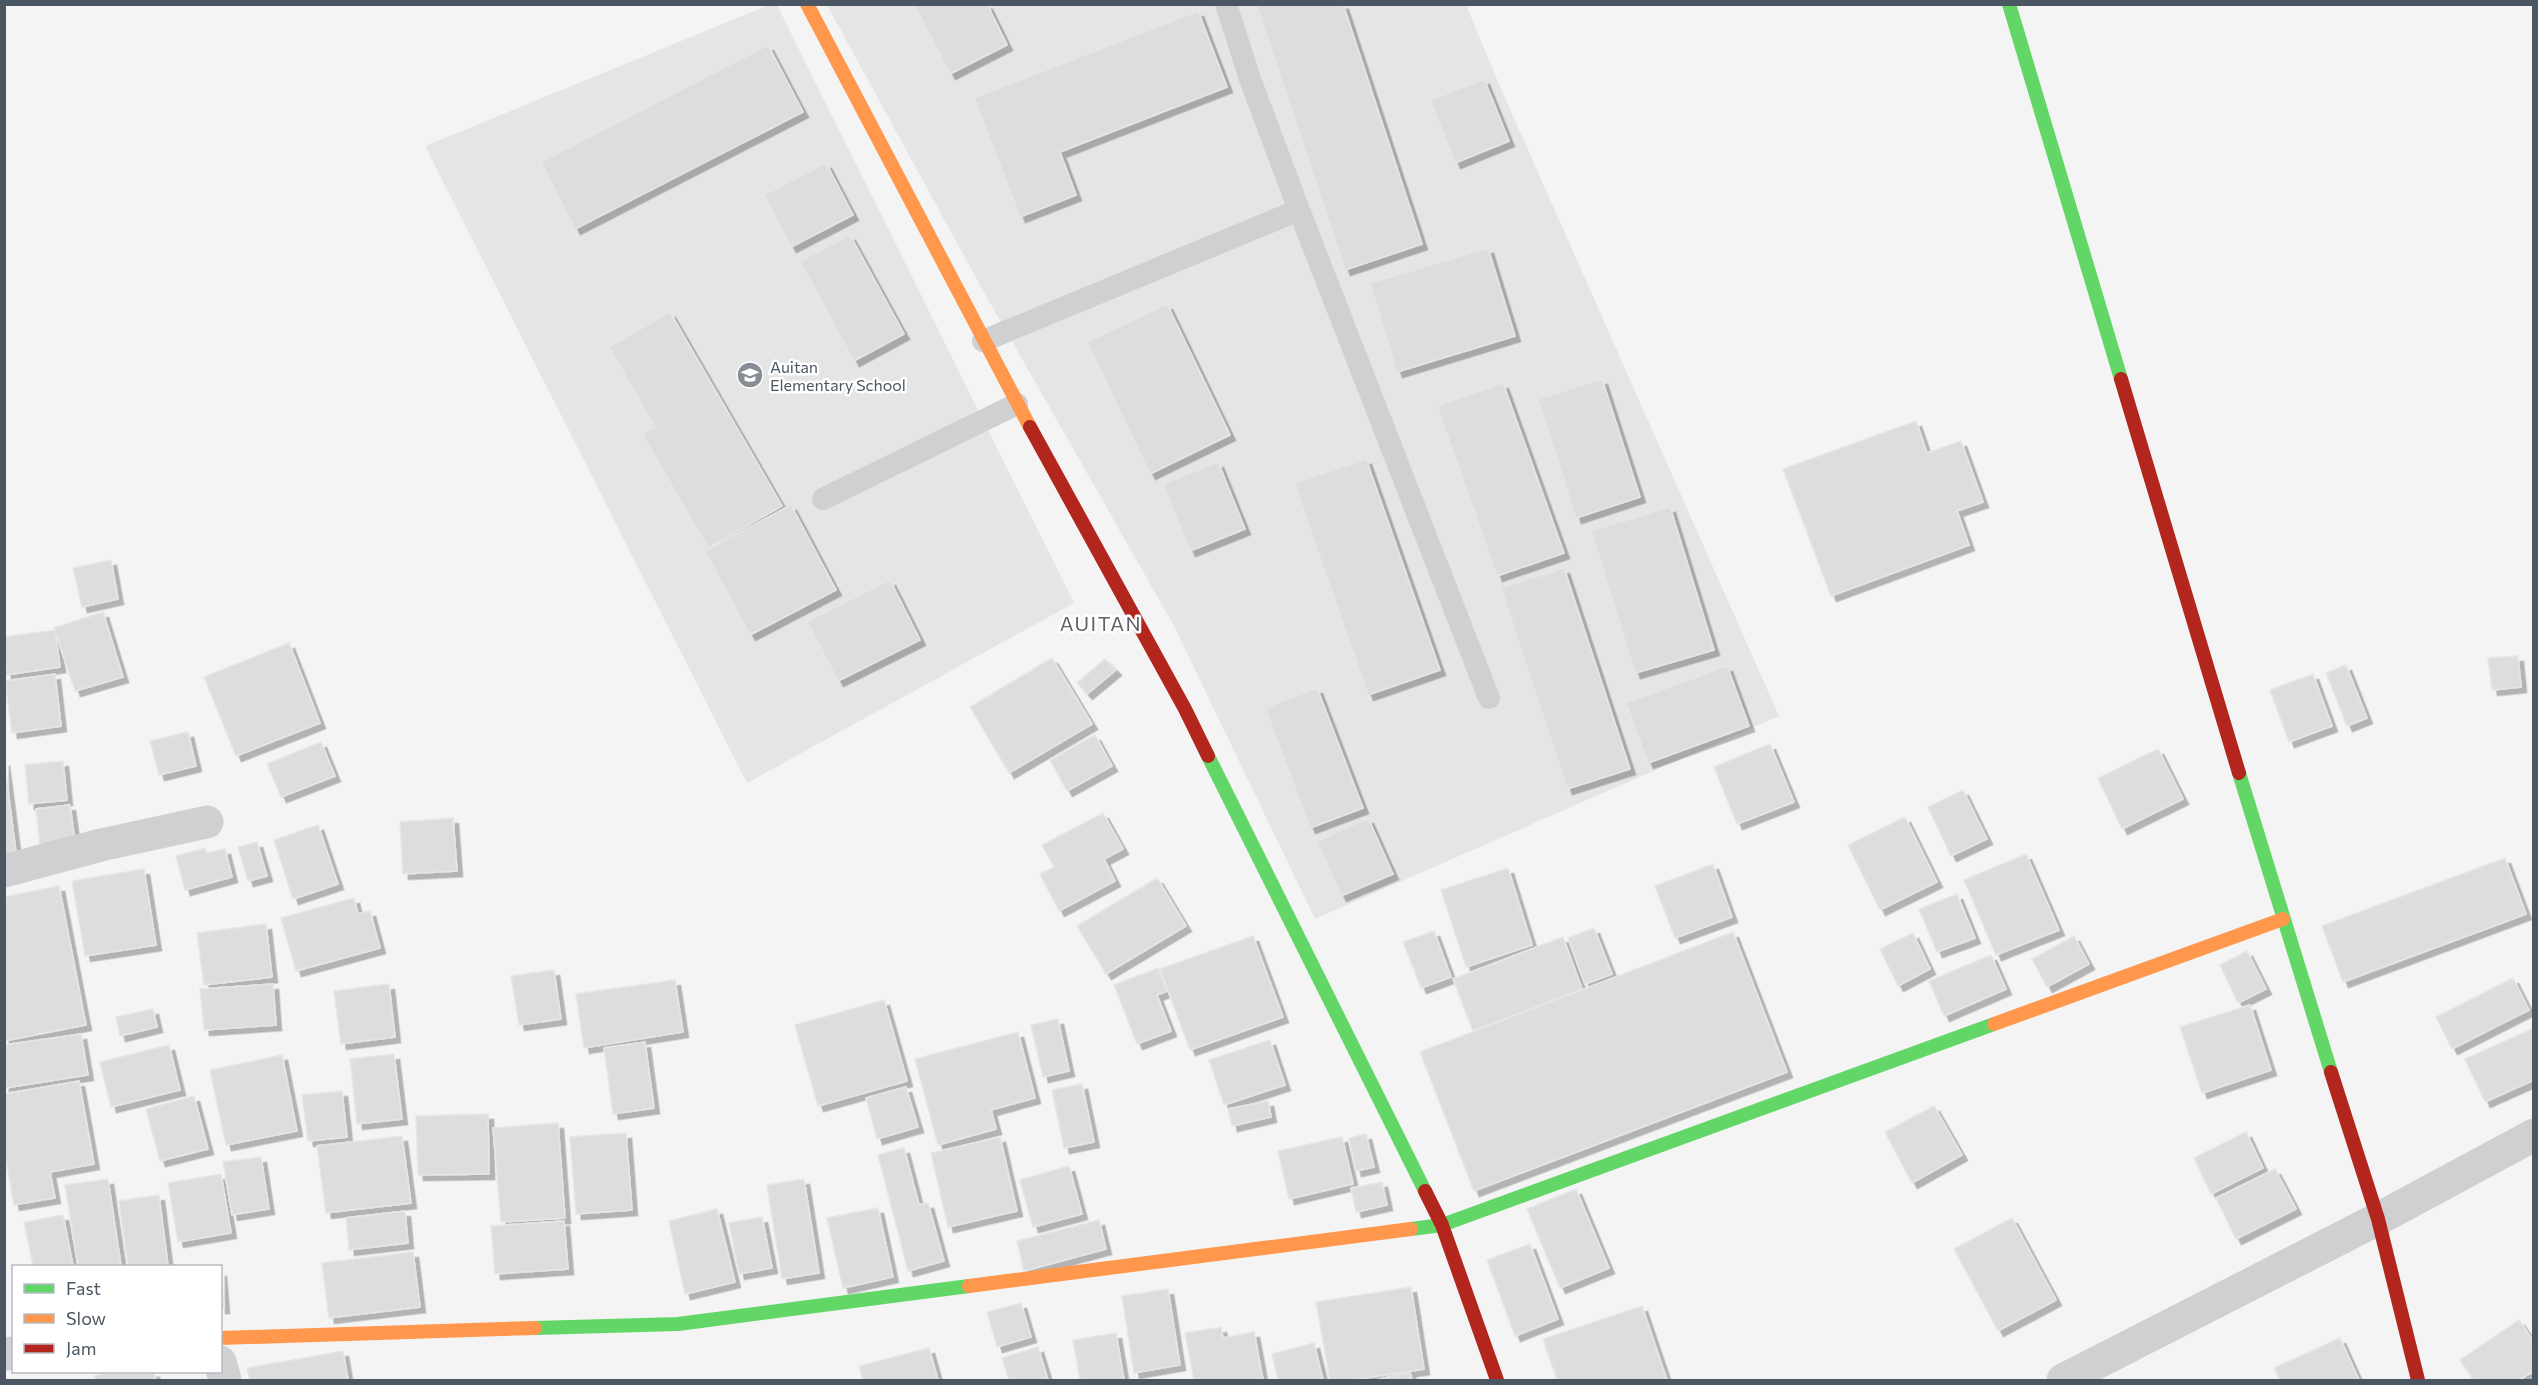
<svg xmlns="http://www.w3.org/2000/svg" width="2538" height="1385" font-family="Commissioner,sans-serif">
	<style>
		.education { fill: #e6e5e6 }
		.building { fill: #ddddde; stroke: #e5e6e7; stroke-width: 1.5; filter: url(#shadow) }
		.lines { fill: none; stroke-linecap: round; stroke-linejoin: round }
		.lane { stroke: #ced0d2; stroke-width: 22 }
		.street { stroke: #ced0d2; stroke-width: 33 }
		.fast { stroke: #63d668; stroke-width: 14 }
		.slow { stroke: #ff974d; stroke-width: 14 }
		.jam { stroke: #b3261e; stroke-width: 14 }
		.labels { text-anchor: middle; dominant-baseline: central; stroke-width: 5; stroke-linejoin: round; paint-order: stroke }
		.poi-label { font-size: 16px; fill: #4a5661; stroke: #fff; text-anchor: start }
		.quarter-label { font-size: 20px; letter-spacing: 1.5px; fill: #5f6368; stroke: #fff }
	</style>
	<defs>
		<filter id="shadow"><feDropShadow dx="5.5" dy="5.5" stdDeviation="0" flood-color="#0004"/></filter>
	</defs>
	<rect width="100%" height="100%" fill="#f4f4f4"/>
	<path class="education" d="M 769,5 L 777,5 L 1074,603 L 747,783 L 425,146 Z
		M 827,5 L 1466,5 L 1502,91 L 1779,716 L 1315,919 L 1173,624 L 981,287 Z"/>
	<path class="building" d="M 914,4 L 987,4 L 1007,45 L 950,74 Z
		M 1256,4 L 1343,4 L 1422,244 L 1345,270 Z
		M 1198,11 L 1227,87 L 1060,152 L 1076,195 L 1020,217 L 974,98 Z
		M 768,45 L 803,112 L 575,229 L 541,162 Z
		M 1484,79 L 1509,141 L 1455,163 L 1430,100 Z
		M 826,163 L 853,215 L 791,247 L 764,195 Z
		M 850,235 L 904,334 L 854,361 L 800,261 Z
		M 1488,248 L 1515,336 L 1397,372 L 1370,283 Z
		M 1167,304 L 1230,435 L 1150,474 L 1087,342 Z
		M 670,312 L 782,506 L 708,548 L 642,434 L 655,427 L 609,347 Z
		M 1602,379 L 1640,497 L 1576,518 L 1538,399 Z
		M 1503,383 L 1564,553 L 1497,576 L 1437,406 Z
		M 1916,421 L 1927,453 L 1961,441 L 1983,502 L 1957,511 L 1969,545 L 1831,596 L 1783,469 Z
		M 1366,459 L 1440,670 L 1368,695 L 1294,483 Z
		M 1218,462 L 1245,529 L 1190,551 L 1163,484 Z
		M 791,505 L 836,590 L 750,635 L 705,551 Z
		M 1670,507 L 1714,650 L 1635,673 L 1591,531 Z
		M 111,560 L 118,599 L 82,607 L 73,568 Z
		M 1564,568 L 1630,769 L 1567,789 L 1501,588 Z
		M 890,580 L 920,640 L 838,681 L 807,621 Z
		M 103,612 L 123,677 L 75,691 L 54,628 Z
		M 55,630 L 60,667 L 6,675 L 4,637 Z
		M 289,643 L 320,723 L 236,756 L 204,677 Z
		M 2518,656 L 2521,687 L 2492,690 L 2488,658 Z
		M 1052,658 L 1092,724 L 1009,773 L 970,707 Z
		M 1105,659 L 1116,670 L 1087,694 L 1077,683 Z
		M 2346,665 L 2367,718 L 2347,726 L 2326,673 Z
		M 1727,666 L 1749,726 L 1648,763 L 1626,703 Z
		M 55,674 L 61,726 L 12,733 L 5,681 Z
		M 2313,674 L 2332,726 L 2289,742 L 2270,690 Z
		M 1317,688 L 1363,808 L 1310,828 L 1265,708 Z
		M 188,732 L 196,766 L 159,775 L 150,741 Z
		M 1095,735 L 1112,766 L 1067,791 L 1050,760 Z
		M 321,742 L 335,776 L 281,797 L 267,764 Z
		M 1770,744 L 1794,802 L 1737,824 L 1714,767 Z
		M 2158,749 L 2183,799 L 2122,829 L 2098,778 Z
		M 4,760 L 16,853 L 4,855 Z
		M 63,761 L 67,800 L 29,804 L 25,765 Z
		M 1963,790 L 1987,839 L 1951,856 L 1928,807 Z
		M 70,805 L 76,849 L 41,853 L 36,809 Z
		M 1103,813 L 1123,849 L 1104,859 L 1115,881 L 1059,911 L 1040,874 L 1054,867 L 1042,845 Z
		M 1905,817 L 1937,882 L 1880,910 L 1848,845 Z
		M 453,818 L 457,871 L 403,874 L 400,822 Z
		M 1368,818 L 1393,874 L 1341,896 L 1317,841 Z
		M 318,825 L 338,884 L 293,899 L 274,840 Z
		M 257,842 L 267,876 L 248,881 L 238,847 Z
		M 205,848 L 207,853 L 225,849 L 232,877 L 185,890 L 176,856 Z
		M 2026,854 L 2059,930 L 1996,955 L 1964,880 Z
		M 2505,858 L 2526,914 L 2343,982 L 2322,926 Z
		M 1713,864 L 1732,917 L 1675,938 L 1655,886 Z
		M 1508,868 L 1532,945 L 1466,967 L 1441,890 Z
		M 144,869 L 156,945 L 85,956 L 72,881 Z
		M 1157,878 L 1186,926 L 1106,974 L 1077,926 Z
		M 59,886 L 86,1025 L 4,1041 L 4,897 Z
		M 1957,894 L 1975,938 L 1937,952 L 1919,909 Z
		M 354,898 L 358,914 L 370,911 L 380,948 L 296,971 L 281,918 Z
		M 266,924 L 272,977 L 204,985 L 197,933 Z
		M 1594,928 L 1612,974 L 1585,984 L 1568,938 Z
		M 1434,931 L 1451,977 L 1421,988 L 1403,942 Z
		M 1733,932 L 1787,1072 L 1474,1191 L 1420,1052 Z
		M 1913,933 L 1930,969 L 1898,986 L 1880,949 Z
		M 1253,936 L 1283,1017 L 1190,1050 L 1160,969 Z
		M 2074,936 L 2089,964 L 2047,987 L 2032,959 Z
		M 1563,937 L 1582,989 L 1473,1031 L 1453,979 Z
		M 2247,951 L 2266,989 L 2238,1003 L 2220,965 Z
		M 1991,955 L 2006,989 L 1944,1016 L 1929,981 Z
		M 1158,968 L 1167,991 L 1157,995 L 1171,1031 L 1137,1044 L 1114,985 Z
		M 554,970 L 561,1019 L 519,1025 L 511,976 Z
		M 2513,978 L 2529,1010 L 2452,1049 L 2436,1017 Z
		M 675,980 L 683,1032 L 584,1048 L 576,994 Z
		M 273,984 L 276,1025 L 204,1030 L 200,989 Z
		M 389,984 L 395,1037 L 341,1044 L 334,991 Z
		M 884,1000 L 907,1081 L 818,1106 L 795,1025 Z
		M 2250,1005 L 2271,1070 L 2202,1093 L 2180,1027 Z
		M 153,1009 L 157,1027 L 120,1036 L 116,1017 Z
		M 1058,1019 L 1069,1071 L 1043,1077 L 1031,1025 Z
		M 2534,1028 L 2534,1080 L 2485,1102 L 2465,1059 Z
		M 1018,1032 L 1035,1098 L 991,1110 L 996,1129 L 938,1145 L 915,1059 Z
		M 81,1034 L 88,1075 L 4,1088 L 4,1045 Z
		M 1270,1040 L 1285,1085 L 1224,1105 L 1209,1060 Z
		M 645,1042 L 654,1108 L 613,1114 L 604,1048 Z
		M 169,1045 L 180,1090 L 111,1107 L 100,1062 Z
		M 394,1054 L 402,1119 L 357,1124 L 350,1059 Z
		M 282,1055 L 297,1131 L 226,1145 L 210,1070 Z
		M 79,1081 L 94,1164 L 50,1172 L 55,1198 L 14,1205 L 4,1150 L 4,1094 Z
		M 1082,1084 L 1094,1142 L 1064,1148 L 1052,1090 Z
		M 906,1087 L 918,1127 L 877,1139 L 866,1098 Z
		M 342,1091 L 347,1137 L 308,1141 L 302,1095 Z
		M 194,1096 L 208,1149 L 160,1161 L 146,1109 Z
		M 1268,1101 L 1271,1117 L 1232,1126 L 1228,1109 Z
		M 1934,1106 L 1962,1155 L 1912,1183 L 1885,1132 Z
		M 488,1114 L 489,1174 L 418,1175 L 416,1116 Z
		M 558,1123 L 565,1218 L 501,1222 L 493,1128 Z
		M 2246,1132 L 2263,1168 L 2211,1194 L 2194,1158 Z
		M 626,1133 L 632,1210 L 576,1214 L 570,1137 Z
		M 1366,1134 L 1374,1167 L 1356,1171 L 1349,1138 Z
		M 402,1136 L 411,1203 L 326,1213 L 317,1146 Z
		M 1000,1137 L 1017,1211 L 948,1227 L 931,1153 Z
		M 1342,1137 L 1353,1184 L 1289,1199 L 1278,1151 Z
		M 904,1148 L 919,1205 L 928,1203 L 944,1261 L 908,1271 L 878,1155 Z
		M 261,1157 L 269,1209 L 232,1215 L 223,1162 Z
		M 1069,1166 L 1082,1214 L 1033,1227 L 1020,1180 Z
		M 2275,1169 L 2296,1209 L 2236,1239 L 2216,1198 Z
		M 221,1174 L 231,1233 L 178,1242 L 168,1183 Z
		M 108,1179 L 121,1266 L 78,1266 L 65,1185 Z
		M 804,1179 L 819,1273 L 782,1279 L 767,1185 Z
		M 1382,1182 L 1387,1205 L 1356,1212 L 1351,1188 Z
		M 1576,1189 L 1609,1268 L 1560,1288 L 1527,1209 Z
		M 159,1195 L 168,1266 L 128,1266 L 119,1201 Z
		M 878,1208 L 893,1277 L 843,1288 L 827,1218 Z
		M 717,1209 L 735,1282 L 685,1294 L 669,1221 Z
		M 405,1211 L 408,1243 L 349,1250 L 346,1218 Z
		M 63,1215 L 73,1266 L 33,1266 L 24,1222 Z
		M 762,1217 L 772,1268 L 739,1274 L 729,1223 Z
		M 2012,1218 L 2056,1300 L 1998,1331 L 1954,1249 Z
		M 1099,1220 L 1106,1249 L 1024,1271 L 1017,1241 Z
		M 564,1221 L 568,1269 L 495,1274 L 491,1226 Z
		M 1530,1244 L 1558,1319 L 1515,1336 L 1487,1260 Z
		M 413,1252 L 420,1307 L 329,1318 L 322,1263 Z
		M 221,1271 L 224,1308 L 220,1308 L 220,1271 Z
		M 1411,1287 L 1424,1369 L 1353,1380 L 1330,1380 L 1316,1302 Z
		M 1168,1289 L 1180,1365 L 1134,1373 L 1122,1296 Z
		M 1021,1303 L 1031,1337 L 997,1347 L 987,1312 Z
		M 1642,1306 L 1667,1380 L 1557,1380 L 1543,1339 Z
		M 2519,1320 L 2534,1342 L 2534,1371 L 2519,1380 L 2473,1380 L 2460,1360 Z
		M 1221,1327 L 1223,1338 L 1254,1332 L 1263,1380 L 1194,1380 L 1185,1333 Z
		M 1116,1333 L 1124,1380 L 1080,1380 L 1073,1340 Z
		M 2340,1338 L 2359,1380 L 2280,1380 L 2274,1368 Z
		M 1314,1343 L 1323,1380 L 1278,1380 L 1272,1354 Z
		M 1038,1347 L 1048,1380 L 1009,1380 L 1002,1358 Z
		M 929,1348 L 938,1380 L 863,1380 L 859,1366 Z
		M 343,1351 L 348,1380 L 250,1380 L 247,1368 Z
		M 113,1372 L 154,1372 L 156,1380 L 96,1380 L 94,1376 Z
		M 1410,1372 L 1412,1380 L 1376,1380 Z"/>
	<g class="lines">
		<path class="lane" d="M 1226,4 L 1250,79 L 1299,210
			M 983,341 L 1299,210 L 1489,698
			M 823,499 L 1017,404"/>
		<path class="street" d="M 4,871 L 101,845 L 207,822
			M 4,1354 L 14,1353
			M 220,1362 L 225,1380
			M 2063,1380 L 2378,1219 L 2534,1135"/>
		<path class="fast" d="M 2009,4 L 2121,379
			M 1208,756 L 1425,1191
			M 2239,773 L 2331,1072
			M 1411,1229 L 1442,1225 L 1994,1024
			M 535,1328 L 678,1324 L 969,1286"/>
		<path class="slow" d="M 807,4 L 1030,427
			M 1994,1024 L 2283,919
			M 969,1286 L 1411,1229
			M 220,1338 L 535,1328"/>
		<path class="jam" d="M 2121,379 L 2239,773
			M 1030,427 L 1185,709 L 1208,756
			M 2331,1072 L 2378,1219 L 2418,1380
			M 1425,1191 L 1442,1225 L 1497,1380"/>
	</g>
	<defs>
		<symbol id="school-disc" viewBox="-11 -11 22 22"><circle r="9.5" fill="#868d94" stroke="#fff"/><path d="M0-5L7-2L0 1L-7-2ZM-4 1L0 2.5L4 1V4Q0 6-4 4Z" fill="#fff"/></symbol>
	</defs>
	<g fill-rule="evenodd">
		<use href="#school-disc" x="735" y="360" width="30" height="30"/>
	</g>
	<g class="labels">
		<g class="poi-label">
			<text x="770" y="366">Auitan<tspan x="770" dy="18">Elementary School</tspan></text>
		</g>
		<g class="quarter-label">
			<text x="1101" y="623">AUITAN</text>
		</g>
	</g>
	<rect width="2538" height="1385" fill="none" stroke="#4a5661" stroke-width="12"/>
	<rect x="12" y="1265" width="210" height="108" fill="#ffffff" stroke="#b7bbc0" stroke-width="1.5"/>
	<rect x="24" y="1284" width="30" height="9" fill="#63d668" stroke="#b7bbc0" stroke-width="1.5"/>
	<text x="66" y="1295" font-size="18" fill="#4a5661">Fast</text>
	<rect x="24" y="1314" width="30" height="9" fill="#ff974d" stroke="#b7bbc0" stroke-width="1.5"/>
	<text x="66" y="1325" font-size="18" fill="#4a5661">Slow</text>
	<rect x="24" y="1344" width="30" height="9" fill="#b3261e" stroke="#b7bbc0" stroke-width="1.5"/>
	<text x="66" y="1355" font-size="18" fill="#4a5661">Jam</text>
</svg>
